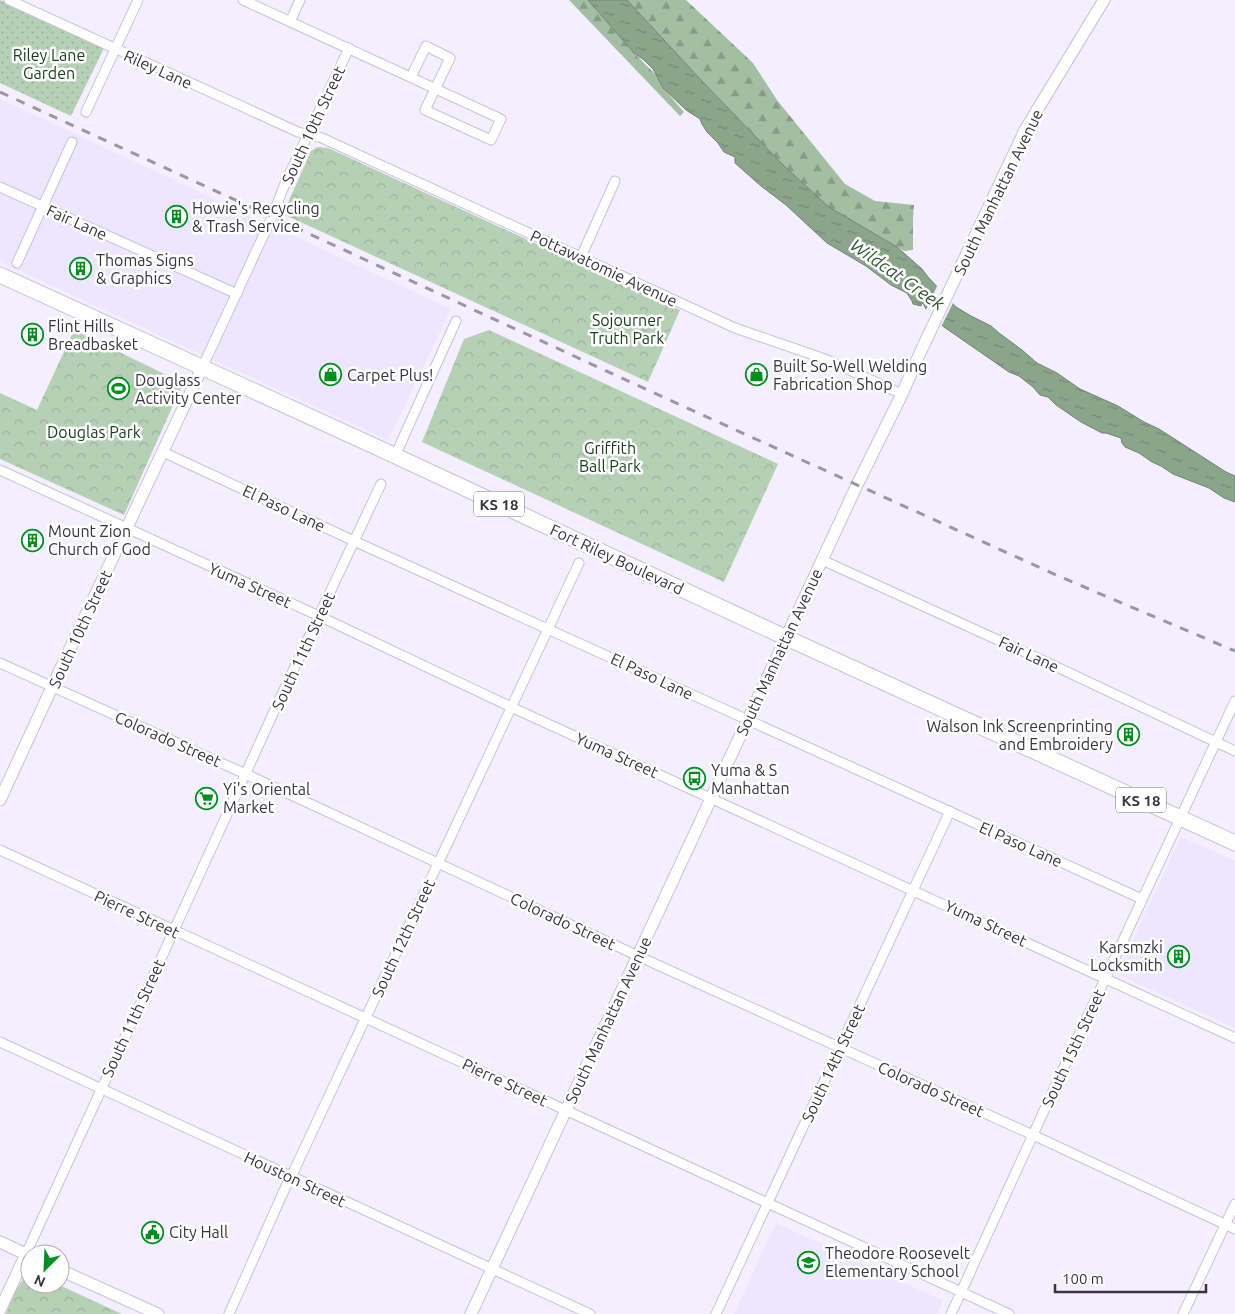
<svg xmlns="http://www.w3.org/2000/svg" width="1235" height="1314" font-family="Ubuntu,sans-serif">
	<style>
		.built { fill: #ede6ff }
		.forest { fill: url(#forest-firs) }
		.park { fill: url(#park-crowns) }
		.garden { fill: url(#garden-dots) }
		.water { fill: url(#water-ripples); stroke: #728374 }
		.pier { fill: #f3effe }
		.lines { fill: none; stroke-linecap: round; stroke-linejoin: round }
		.minor-casing { stroke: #c8c2d8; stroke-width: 11 }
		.tertiary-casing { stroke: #c8c2d8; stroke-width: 13 }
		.trunk-casing { stroke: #c8c2d8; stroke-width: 17 }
		.minor { stroke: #fff; stroke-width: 9 }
		.tertiary { stroke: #fff; stroke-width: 11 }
		.trunk { stroke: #fff; stroke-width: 15 }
		.rail { stroke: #9a97a3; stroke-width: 3; stroke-dasharray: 9 9; stroke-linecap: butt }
		.labels { text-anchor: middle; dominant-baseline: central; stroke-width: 5; stroke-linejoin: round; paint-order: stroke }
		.shield { fill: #fff; stroke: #747278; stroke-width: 1 }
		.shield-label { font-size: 15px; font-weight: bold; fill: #38353e }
		.park-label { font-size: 16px; fill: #173e19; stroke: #fff }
		.street-label { font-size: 16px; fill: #38353e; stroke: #fff }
		.poi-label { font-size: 16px; fill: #38353e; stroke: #fff; text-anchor: start }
		.water-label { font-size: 18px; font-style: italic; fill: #2f5630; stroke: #fff }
	</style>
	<defs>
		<pattern id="forest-firs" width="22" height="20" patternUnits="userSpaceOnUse" patternTransform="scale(1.25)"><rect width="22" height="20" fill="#a4bea4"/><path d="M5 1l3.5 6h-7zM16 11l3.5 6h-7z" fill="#879b87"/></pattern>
		<pattern id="park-crowns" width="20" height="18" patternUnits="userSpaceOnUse" patternTransform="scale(1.25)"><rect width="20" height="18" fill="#b6d0b5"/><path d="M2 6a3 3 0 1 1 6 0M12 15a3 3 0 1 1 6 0" fill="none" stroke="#9db39d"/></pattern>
		<pattern id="garden-dots" width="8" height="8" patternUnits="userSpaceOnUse" patternTransform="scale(1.25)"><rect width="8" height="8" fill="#b6d0b5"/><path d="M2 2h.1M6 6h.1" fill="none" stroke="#9db39d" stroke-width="1.8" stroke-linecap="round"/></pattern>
		<pattern id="water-ripples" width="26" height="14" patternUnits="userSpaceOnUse" patternTransform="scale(1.25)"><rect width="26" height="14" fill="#8ba58b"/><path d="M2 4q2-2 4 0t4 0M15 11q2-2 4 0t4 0" fill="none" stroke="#738773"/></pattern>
	</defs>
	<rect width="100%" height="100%" fill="#f3effe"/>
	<path class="built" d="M 0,99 L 451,309 L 388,440 L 0,262 Z
		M 1181,837 L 1235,861 L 1235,1028 L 1117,974 Z
		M 776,1223 L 943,1301 L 937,1314 L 734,1314 Z"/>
	<path class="forest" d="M 569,0 L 588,0 L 634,53 L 655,74 L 663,88 L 684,112 L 680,116 Z
		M 627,0 L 686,0 L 753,63 L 777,100 L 845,184 L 875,201 L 914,205 L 913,219 L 913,250 L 904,251 L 829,207 L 783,165 L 701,80 Z"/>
	<path class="park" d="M 317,147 L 328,148 L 680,310 L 648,382 L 283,214 L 311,151 Z
		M 74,330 L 183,383 L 124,515 L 0,459 L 0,393 L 37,410 Z
		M 489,330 L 778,464 L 724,582 L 422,442 L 464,339 Z
		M 30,1275 L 30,1284 L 57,1284 L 122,1314 L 6,1314 C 11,1302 18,1279 30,1275 Z"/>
	<path class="garden" d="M 0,0 L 104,48 L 71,116 L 0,83 Z"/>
	<path class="water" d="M 588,0 L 627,0 L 701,80 L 783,165 L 829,207 L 897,247 L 922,269 L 928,277 L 956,307 L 971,316 L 991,326 L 999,333 L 1022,350 L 1037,363 L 1057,373 L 1080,389 L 1118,406 L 1144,422 L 1159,429 L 1226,472 L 1235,476 L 1235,502 L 1224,498 L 1209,488 L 1173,474 L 1161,466 L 1152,462 L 1139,453 L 1125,447 L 1122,443 L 1121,438 L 1106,433 L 1102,433 L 1081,422 L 1056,405 L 1048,397 L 1040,395 L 1033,387 L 1019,376 L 1009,372 L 944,327 L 926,309 L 923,303 L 922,303 L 921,306 L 913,304 L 912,301 L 907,293 L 891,285 L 866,266 L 827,243 L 786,205 L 761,186 L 735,163 L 735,157 L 724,152 L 718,143 L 707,132 L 702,124 L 700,119 L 686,110 L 663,88 L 653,69 L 644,60 L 634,53 Z"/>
	<path class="pier" d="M 938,284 L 954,301 L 941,327 L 925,312 Z"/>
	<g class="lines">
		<defs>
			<path id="minor" d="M 9,0 L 298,132 L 322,138 L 735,328 L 825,359 L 902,394
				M 243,0 C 329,39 415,79 501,119 L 491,140 L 425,110 L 450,58 L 426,46 L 411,77
				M 290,22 L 300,0
				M 86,112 L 138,0
				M 0,187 L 237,294
				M 581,257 L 615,181
				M 17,263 L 72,142
				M 202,368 L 272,217 L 286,181 L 349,48
				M 163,452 L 354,541 L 1142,899
				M 395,456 L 456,321
				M 0,470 L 319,616 L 511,707 L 1235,1038
				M 822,560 L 1042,660 L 1235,751
				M 0,663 L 261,781 L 651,962 L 1033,1135 L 1235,1229
				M 0,850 L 1009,1314
				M 0,1042 L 590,1314
				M 26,1254 L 282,694 L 381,484
				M 229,1314 L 286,1186 L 291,1177 L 579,563
				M 716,1314 L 950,811
				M 951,1314 L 1069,1056 L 1235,701
				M 1183,1314 L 1235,1204"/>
			<path id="tertiary" d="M 0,800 L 59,672 L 202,368
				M 0,1242 L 30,1256
				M 60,1270 L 158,1314
				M 0,1310 L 26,1254
				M 471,1314 L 857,485 L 902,394 L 920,353 L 1025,130 L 1104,0"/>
			<path id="trunk" d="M 0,275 L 372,445 L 776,633 L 1235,843"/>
		</defs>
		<use href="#minor" class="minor-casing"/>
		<use href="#tertiary" class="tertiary-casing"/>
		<use href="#trunk" class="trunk-casing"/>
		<use href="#minor" class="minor"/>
		<use href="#tertiary" class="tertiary"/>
		<use href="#trunk" class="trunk"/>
		<path class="rail" d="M 0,92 L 329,243 L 665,398 L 1063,578 L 1235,651"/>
	</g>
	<defs>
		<symbol id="building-ring" viewBox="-11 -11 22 22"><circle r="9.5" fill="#fff" stroke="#008e20" stroke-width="1.5"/><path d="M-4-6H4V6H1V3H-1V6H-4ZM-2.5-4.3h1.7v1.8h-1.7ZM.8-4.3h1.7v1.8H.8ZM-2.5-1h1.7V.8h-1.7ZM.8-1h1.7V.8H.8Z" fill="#008e20"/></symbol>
		<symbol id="shop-ring" viewBox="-11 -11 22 22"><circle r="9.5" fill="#fff" stroke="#008e20" stroke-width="1.5"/><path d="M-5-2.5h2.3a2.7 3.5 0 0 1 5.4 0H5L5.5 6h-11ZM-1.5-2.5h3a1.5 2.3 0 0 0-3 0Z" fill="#008e20"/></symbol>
		<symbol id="stadium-ring" viewBox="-11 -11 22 22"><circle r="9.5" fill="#fff" stroke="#008e20" stroke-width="1.5"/><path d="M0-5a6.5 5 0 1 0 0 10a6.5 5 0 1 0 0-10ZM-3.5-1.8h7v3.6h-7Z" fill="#008e20"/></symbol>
		<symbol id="bus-ring" viewBox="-11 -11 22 22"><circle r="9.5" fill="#fff" stroke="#008e20" stroke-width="1.5"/><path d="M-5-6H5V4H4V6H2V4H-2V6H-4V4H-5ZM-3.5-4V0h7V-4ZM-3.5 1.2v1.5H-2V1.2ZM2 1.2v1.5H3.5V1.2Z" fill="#008e20"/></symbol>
		<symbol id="supermarket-ring" viewBox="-11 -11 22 22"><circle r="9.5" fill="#fff" stroke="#008e20" stroke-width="1.5"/><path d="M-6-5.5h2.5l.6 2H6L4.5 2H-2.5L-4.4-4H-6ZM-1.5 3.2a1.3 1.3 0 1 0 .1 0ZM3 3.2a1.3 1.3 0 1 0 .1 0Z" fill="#008e20"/></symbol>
		<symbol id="civic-ring" viewBox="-11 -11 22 22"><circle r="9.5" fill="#fff" stroke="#008e20" stroke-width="1.5"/><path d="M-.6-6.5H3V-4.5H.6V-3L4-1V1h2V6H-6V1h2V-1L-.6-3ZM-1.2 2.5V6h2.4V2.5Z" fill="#008e20"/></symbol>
		<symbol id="school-ring" viewBox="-11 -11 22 22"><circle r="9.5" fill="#fff" stroke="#008e20" stroke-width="1.5"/><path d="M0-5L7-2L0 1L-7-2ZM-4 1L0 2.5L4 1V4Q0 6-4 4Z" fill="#008e20"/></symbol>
	</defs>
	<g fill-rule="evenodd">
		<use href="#building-ring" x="164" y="204" width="25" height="25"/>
		<use href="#building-ring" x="68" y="256" width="25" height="25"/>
		<use href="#building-ring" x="20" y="322" width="25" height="25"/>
		<use href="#shop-ring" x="318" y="362" width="25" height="25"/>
		<use href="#shop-ring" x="744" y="362" width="25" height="25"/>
		<use href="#stadium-ring" x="106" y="376" width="25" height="25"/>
		<use href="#building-ring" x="20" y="528" width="25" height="25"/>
		<use href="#building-ring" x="1116" y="722" width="25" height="25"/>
		<use href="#bus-ring" x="682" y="766" width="25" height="25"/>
		<use href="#supermarket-ring" x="194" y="786" width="25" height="25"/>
		<use href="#building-ring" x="1166" y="944" width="25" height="25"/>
		<use href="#civic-ring" x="140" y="1220" width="25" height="25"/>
		<use href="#school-ring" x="796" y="1250" width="25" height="25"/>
	</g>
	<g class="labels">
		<g class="shield">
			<rect x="474" y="491.5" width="50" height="25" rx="4"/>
			<rect x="1116" y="787.5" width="50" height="25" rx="4"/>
		</g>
		<g class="shield-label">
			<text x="499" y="504">KS 18</text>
			<text x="1141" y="800">KS 18</text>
		</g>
		<g class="park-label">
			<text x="49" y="55">Riley Lane<tspan x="49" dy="18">Garden</tspan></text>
			<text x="627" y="320">Sojourner<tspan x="627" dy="18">Truth Park</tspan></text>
			<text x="94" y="432">Douglas Park</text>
			<text x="610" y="448">Griffith<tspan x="610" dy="18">Ball Park</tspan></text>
		</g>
		<g class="street-label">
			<text transform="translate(158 69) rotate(24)">Riley Lane</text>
			<text transform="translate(313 125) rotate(-65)">South 10th Street</text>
			<text transform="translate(998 192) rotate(-64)">South Manhattan Avenue</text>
			<text transform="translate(77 222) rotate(24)">Fair Lane</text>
			<text transform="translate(604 268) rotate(25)">Pottawatomie Avenue</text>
			<text transform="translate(284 508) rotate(25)">El Paso Lane</text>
			<text transform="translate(617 559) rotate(25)">Fort Riley Boulevard</text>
			<text transform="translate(250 585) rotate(24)">Yuma Street</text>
			<text transform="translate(80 629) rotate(-65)">South 10th Street</text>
			<text transform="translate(303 651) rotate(-65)">South 11th Street</text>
			<text transform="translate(779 652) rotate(-65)">South Manhattan Avenue</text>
			<text transform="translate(1029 654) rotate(25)">Fair Lane</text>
			<text transform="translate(652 676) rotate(25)">El Paso Lane</text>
			<text transform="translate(168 739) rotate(24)">Colorado Street</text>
			<text transform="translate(617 755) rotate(24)">Yuma Street</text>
			<text transform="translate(1021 844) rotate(24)">El Paso Lane</text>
			<text transform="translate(137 914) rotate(25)">Pierre Street</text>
			<text transform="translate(563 921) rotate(25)">Colorado Street</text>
			<text transform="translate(986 923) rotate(25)">Yuma Street</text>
			<text transform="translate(403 938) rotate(-65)">South 12th Street</text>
			<text transform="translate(133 1018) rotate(-65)">South 11th Street</text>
			<text transform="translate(608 1020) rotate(-65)">South Manhattan Avenue</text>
			<text transform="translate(1073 1048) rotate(-65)">South 15th Street</text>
			<text transform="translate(833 1063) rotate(-65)">South 14th Street</text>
			<text transform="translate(505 1082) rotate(25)">Pierre Street</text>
			<text transform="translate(931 1089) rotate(24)">Colorado Street</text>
			<text transform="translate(295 1179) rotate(25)">Houston Street</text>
		</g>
		<g class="poi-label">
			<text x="192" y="208">Howie's Recycling<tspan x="192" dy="18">&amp; Trash Service</tspan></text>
			<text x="96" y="260">Thomas Signs<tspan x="96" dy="18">&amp; Graphics</tspan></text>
			<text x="48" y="326">Flint Hills<tspan x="48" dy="18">Breadbasket</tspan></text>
			<text x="773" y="366">Built So-Well Welding<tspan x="773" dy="18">Fabrication Shop</tspan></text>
			<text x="347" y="375">Carpet Plus!</text>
			<text x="135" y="380">Douglass<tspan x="135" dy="18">Activity Center</tspan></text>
			<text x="48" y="531">Mount Zion<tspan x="48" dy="18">Church of God</tspan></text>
			<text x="1113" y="726" text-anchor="end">Walson Ink Screenprinting<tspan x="1113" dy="18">and Embroidery</tspan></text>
			<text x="711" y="770">Yuma &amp; S<tspan x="711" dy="18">Manhattan</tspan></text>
			<text x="223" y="789">Yi's Oriental<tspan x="223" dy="18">Market</tspan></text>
			<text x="1163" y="947" text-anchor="end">Karsmzki<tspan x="1163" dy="18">Locksmith</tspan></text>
			<text x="169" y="1232">City Hall</text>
			<text x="825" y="1253">Theodore Roosevelt<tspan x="825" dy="18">Elementary School</tspan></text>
		</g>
		<g class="water-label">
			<text transform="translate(898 274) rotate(35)">Wildcat Creek</text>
		</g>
	</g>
	<g transform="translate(45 1269) rotate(204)"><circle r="24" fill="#ffffff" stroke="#afaeb2"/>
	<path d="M0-4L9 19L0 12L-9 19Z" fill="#008e20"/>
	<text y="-8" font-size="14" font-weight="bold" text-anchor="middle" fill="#38353e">N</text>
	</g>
	<path d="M1055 1284v8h151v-8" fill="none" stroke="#38353e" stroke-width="2.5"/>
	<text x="1062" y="1284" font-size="15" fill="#38353e" stroke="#ffffff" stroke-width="4" paint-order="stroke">100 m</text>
</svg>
